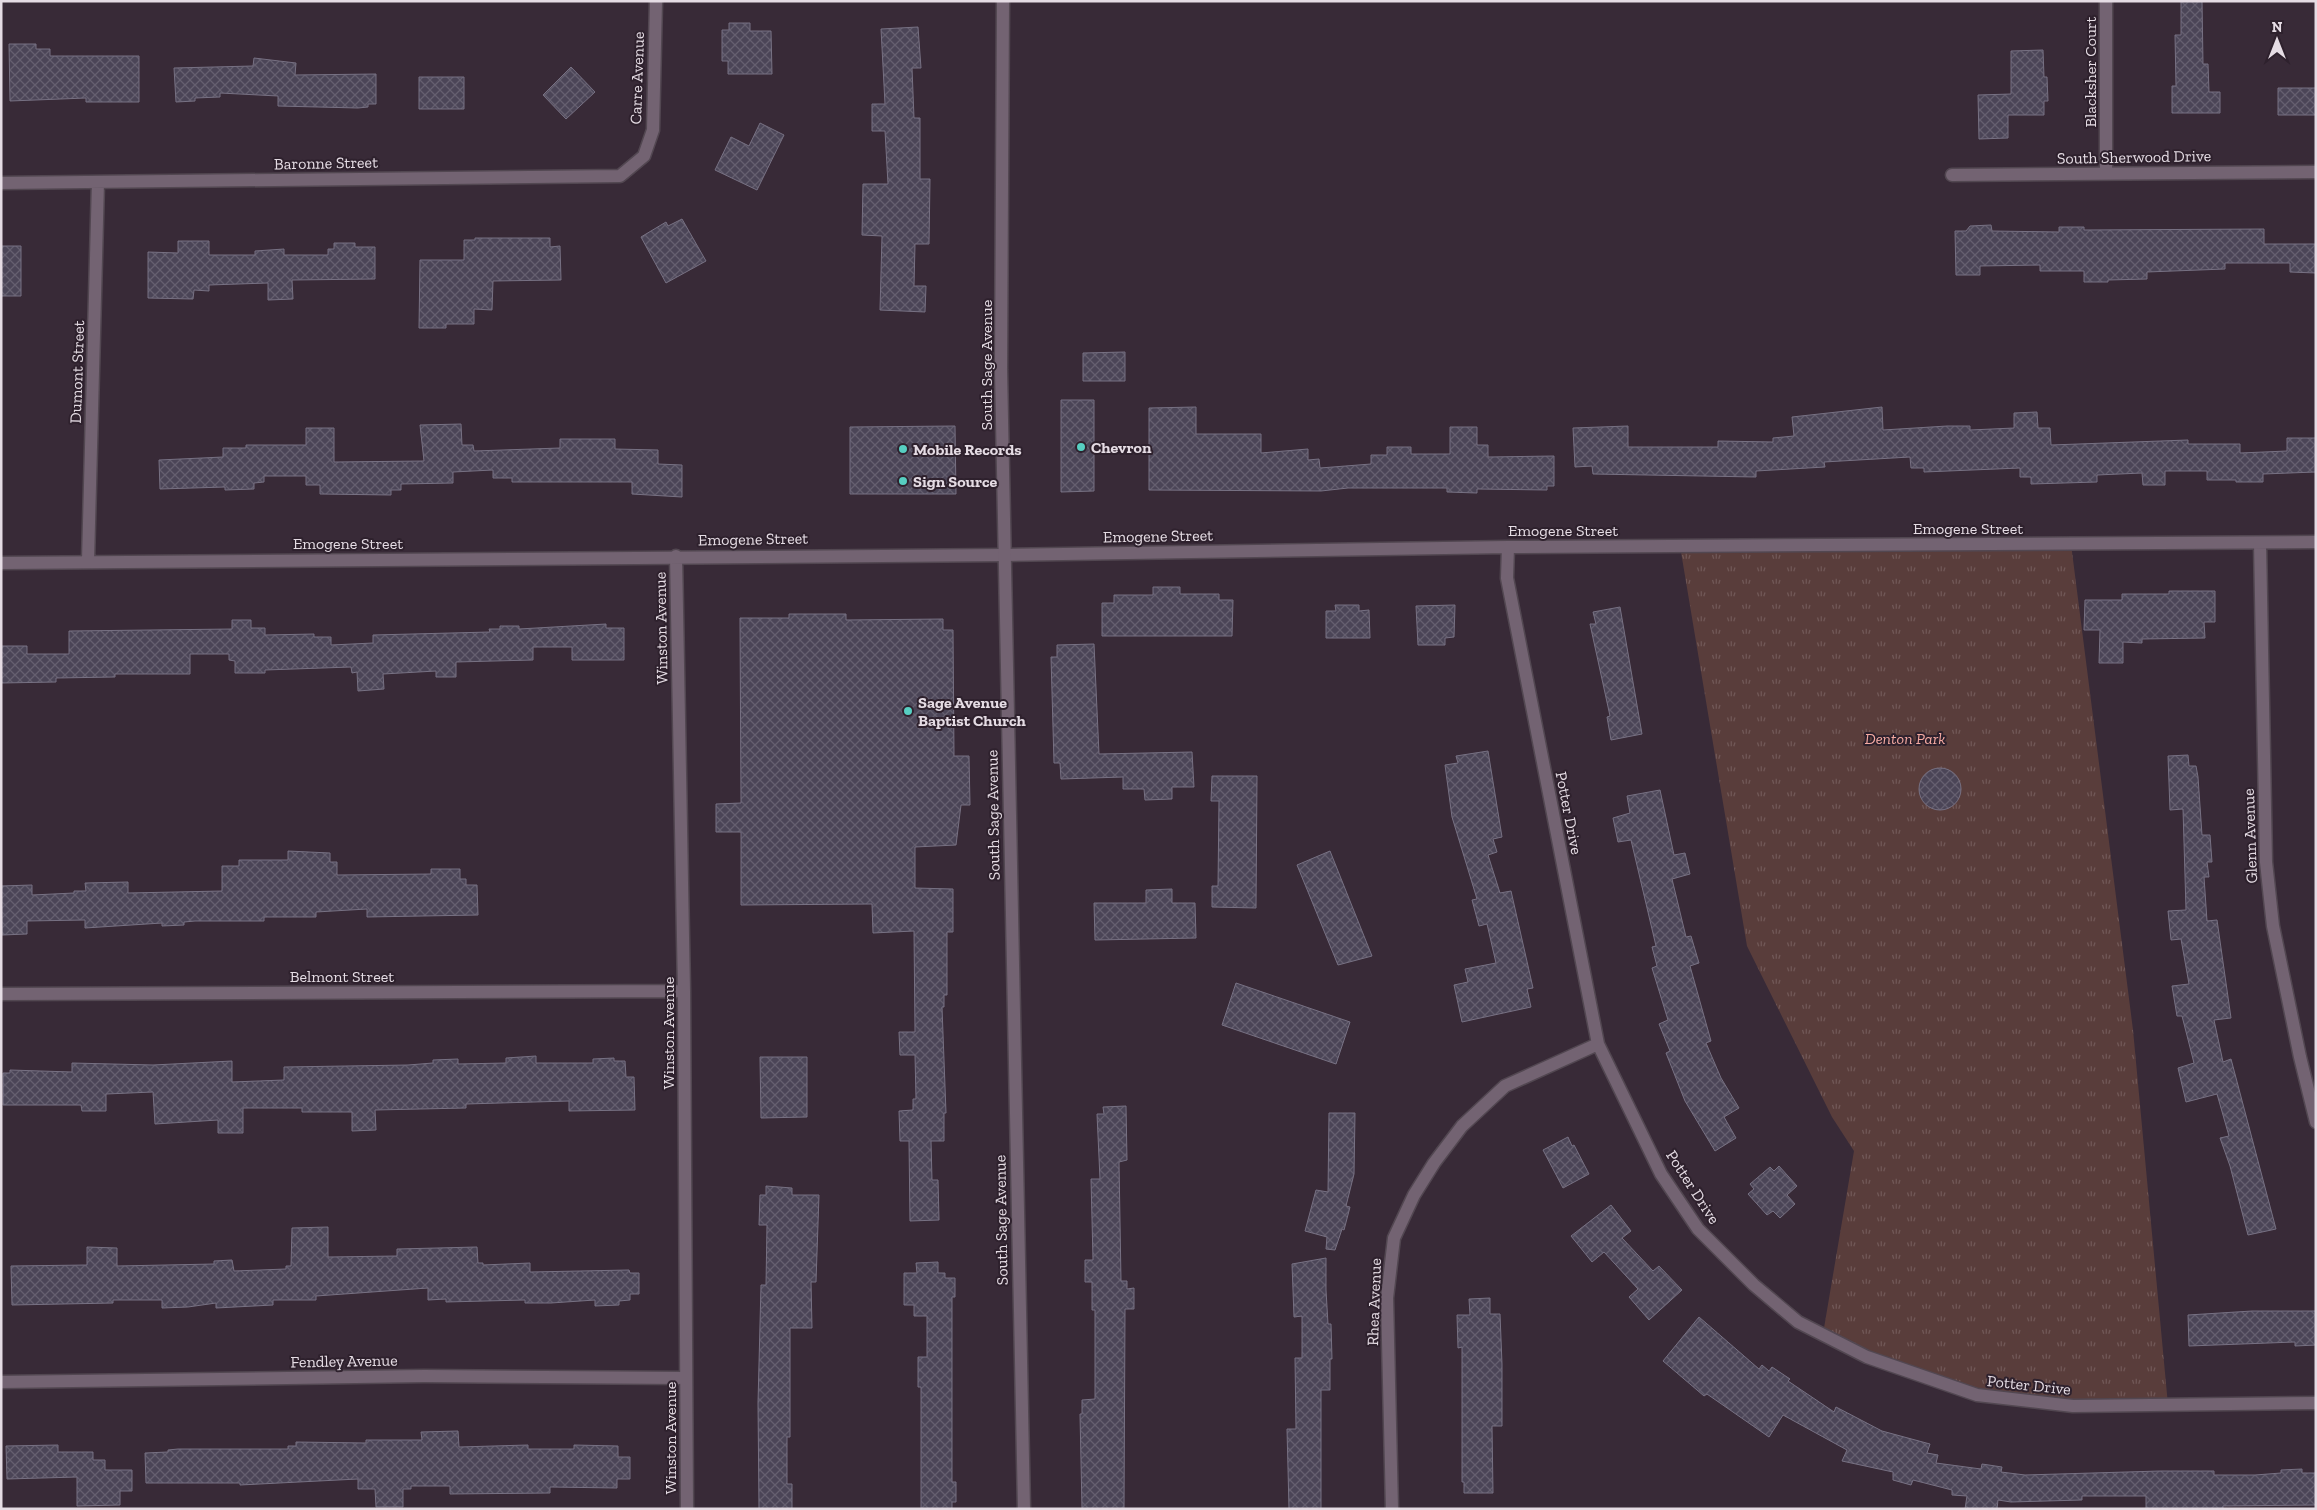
<svg xmlns="http://www.w3.org/2000/svg" width="2317" height="1510" font-family="'Zilla Slab',serif">
	<style>
		.park { fill: url(#park-tufts) }
		.building { fill: url(#building-cross-hatch); stroke: #777183 }
		.lines { fill: none; stroke-linecap: round; stroke-linejoin: round }
		.minor-casing { stroke: #524751; stroke-width: 15 }
		.tertiary-casing { stroke: #524751; stroke-width: 15 }
		.minor { stroke: #736372; stroke-width: 12 }
		.tertiary { stroke: #736372; stroke-width: 12 }
		.poi-dot { fill: #57cec1; stroke: #2e212d; stroke-width: 2 }
		.labels { text-anchor: middle; dominant-baseline: central; stroke-width: 4; stroke-linejoin: round; paint-order: stroke }
		.street-label { font-size: 16px; fill: #e5dce4; stroke: #2e212d }
		.poi-label { font-size: 16px; font-weight: bold; fill: #e5dce4; stroke: #2e212d; text-anchor: start }
		.park-label { font-size: 16px; font-style: italic; fill: #f6aba3; stroke: #2e212d }
	</style>
	<defs>
		<pattern id="park-tufts" width="24" height="20" patternUnits="userSpaceOnUse" patternTransform="scale(1.25)"><rect width="24" height="20" fill="#593d3b"/><path d="M3 7l-1-3M5 7V3M7 7l1-3M15 17l-1-3M17 17v-4M19 17l1-3" fill="none" stroke="#715857"/></pattern>
		<pattern id="building-cross-hatch" width="8" height="8" patternUnits="userSpaceOnUse" patternTransform="scale(1.25)"><rect width="8" height="8" fill="#4b4557"/><path d="M0 0l8 8M0 8l8-8" fill="none" stroke="#655f6f"/></pattern>
	</defs>
	<rect width="100%" height="100%" fill="#382a37"/>
	<path class="park" d="M 2071,544 L 2133,1030 L 2168,1405 L 1977,1395 L 1823,1334 L 1854,1151 L 1832,1117 L 1747,946 L 1680,546 Z"/>
	<path class="building" d="M 2181,1 L 2202,1 L 2203,64 L 2208,64 L 2209,92 L 2220,92 L 2220,113 L 2172,113 L 2172,86 L 2176,86 L 2175,35 L 2181,35 Z
		M 729,23 L 750,23 L 750,31 L 771,31 L 772,74 L 728,74 L 728,61 L 722,61 L 722,30 L 729,30 Z
		M 918,27 L 921,68 L 912,68 L 914,118 L 920,118 L 920,179 L 930,179 L 929,244 L 915,244 L 914,286 L 926,286 L 925,312 L 880,310 L 882,236 L 862,235 L 863,184 L 888,184 L 885,131 L 872,131 L 872,104 L 885,104 L 881,29 Z
		M 9,44 L 36,44 L 36,49 L 50,49 L 50,56 L 139,56 L 139,102 L 86,102 L 86,98 L 10,101 Z
		M 2043,50 L 2044,77 L 2047,77 L 2048,101 L 2044,101 L 2044,115 L 2008,115 L 2008,138 L 1979,139 L 1978,95 L 2011,94 L 2011,51 Z
		M 254,58 L 296,63 L 295,75 L 376,74 L 376,104 L 368,104 L 368,107 L 358,108 L 278,106 L 278,96 L 220,93 L 220,97 L 195,98 L 195,101 L 176,102 L 174,68 L 253,66 Z
		M 571,67 L 595,92 L 566,119 L 543,95 Z
		M 419,77 L 464,77 L 464,109 L 419,109 Z
		M 2278,88 L 2316,88 L 2316,115 L 2278,115 Z
		M 760,123 L 784,135 L 757,190 L 715,170 L 731,137 L 749,146 Z
		M 682,219 L 706,261 L 666,283 L 641,237 L 666,222 L 668,226 Z
		M 1991,225 L 1992,231 L 2059,232 L 2059,227 L 2084,227 L 2084,230 L 2264,229 L 2264,244 L 2316,244 L 2316,273 L 2290,272 L 2290,263 L 2225,263 L 2225,269 L 2147,272 L 2147,279 L 2108,280 L 2108,282 L 2084,282 L 2084,271 L 2040,271 L 2040,265 L 1980,266 L 1980,275 L 1956,275 L 1955,231 L 1966,231 L 1970,226 Z
		M 475,238 L 550,238 L 550,247 L 560,246 L 561,280 L 493,281 L 492,310 L 474,309 L 474,324 L 446,324 L 446,328 L 419,328 L 420,260 L 464,260 L 464,240 L 475,240 Z
		M 178,241 L 209,241 L 209,255 L 255,255 L 255,251 L 284,249 L 284,255 L 328,255 L 328,249 L 334,249 L 334,243 L 355,243 L 355,247 L 375,247 L 375,279 L 292,280 L 293,299 L 268,300 L 268,283 L 209,285 L 209,291 L 194,290 L 193,299 L 148,298 L 148,252 L 178,253 Z
		M 1,246 L 21,246 L 21,296 L 1,296 Z
		M 1125,352 L 1125,381 L 1083,381 L 1083,353 Z
		M 1061,400 L 1094,400 L 1094,491 L 1061,492 Z
		M 1196,407 L 1196,434 L 1261,434 L 1261,453 L 1308,449 L 1308,460 L 1319,459 L 1320,468 L 1371,464 L 1371,455 L 1387,455 L 1387,447 L 1411,447 L 1411,454 L 1450,454 L 1450,427 L 1477,427 L 1477,445 L 1488,445 L 1488,457 L 1554,456 L 1554,486 L 1547,486 L 1547,490 L 1477,489 L 1477,493 L 1447,492 L 1447,488 L 1348,488 L 1321,491 L 1149,490 L 1149,408 Z
		M 1882,407 L 1883,430 L 1947,426 L 1970,426 L 1970,430 L 2014,428 L 2014,413 L 2037,412 L 2038,428 L 2050,428 L 2051,445 L 2188,440 L 2188,444 L 2240,444 L 2240,453 L 2287,451 L 2287,438 L 2316,438 L 2316,472 L 2263,474 L 2263,482 L 2236,482 L 2236,480 L 2207,480 L 2207,471 L 2165,471 L 2165,485 L 2143,485 L 2142,473 L 2097,475 L 2097,482 L 2031,484 L 2031,477 L 2020,477 L 2020,468 L 1924,472 L 1924,468 L 1911,468 L 1910,457 L 1824,462 L 1825,467 L 1756,471 L 1756,477 L 1593,474 L 1592,466 L 1575,467 L 1573,428 L 1628,426 L 1628,447 L 1718,447 L 1718,441 L 1773,442 L 1773,438 L 1794,436 L 1792,417 Z
		M 461,424 L 462,445 L 473,445 L 474,451 L 560,448 L 560,439 L 615,439 L 615,449 L 658,450 L 658,464 L 682,465 L 682,497 L 632,494 L 632,482 L 512,482 L 512,478 L 493,478 L 493,470 L 453,472 L 453,483 L 401,484 L 401,490 L 391,490 L 391,495 L 320,494 L 320,485 L 306,485 L 306,476 L 264,476 L 264,482 L 254,483 L 254,489 L 225,490 L 225,487 L 160,489 L 159,460 L 223,457 L 223,448 L 246,448 L 246,445 L 306,445 L 306,428 L 334,428 L 334,462 L 424,461 L 420,425 Z
		M 955,426 L 956,494 L 850,494 L 850,427 Z
		M 1153,587 L 1180,587 L 1180,594 L 1219,594 L 1219,600 L 1233,600 L 1232,636 L 1102,636 L 1102,603 L 1114,603 L 1114,595 L 1153,595 Z
		M 2169,591 L 2215,591 L 2215,622 L 2204,622 L 2205,638 L 2142,639 L 2142,643 L 2123,642 L 2123,663 L 2099,663 L 2100,630 L 2084,630 L 2085,600 L 2122,600 L 2122,594 L 2169,594 Z
		M 1335,605 L 1359,605 L 1359,611 L 1369,610 L 1370,638 L 1326,638 L 1326,611 L 1336,611 Z
		M 1455,605 L 1454,637 L 1445,638 L 1445,645 L 1418,645 L 1416,606 Z
		M 1620,607 L 1642,734 L 1611,740 L 1607,717 L 1610,716 L 1590,624 L 1596,624 L 1593,612 Z
		M 789,614 L 846,614 L 846,620 L 943,619 L 943,630 L 953,630 L 954,756 L 969,756 L 970,805 L 961,805 L 956,845 L 915,847 L 915,888 L 953,889 L 953,932 L 947,932 L 947,995 L 944,995 L 944,1007 L 942,1007 L 946,1113 L 944,1113 L 944,1141 L 931,1141 L 932,1180 L 938,1180 L 939,1220 L 910,1221 L 909,1141 L 900,1141 L 899,1111 L 913,1110 L 913,1099 L 916,1099 L 915,1055 L 900,1055 L 899,1032 L 915,1032 L 914,931 L 873,933 L 872,904 L 741,905 L 741,832 L 716,832 L 716,804 L 741,803 L 740,618 L 789,618 Z
		M 232,620 L 251,620 L 251,628 L 265,628 L 265,635 L 314,634 L 314,637 L 331,637 L 331,645 L 373,643 L 373,635 L 490,632 L 489,629 L 500,629 L 500,626 L 519,626 L 519,629 L 606,624 L 606,628 L 624,628 L 624,660 L 572,660 L 572,647 L 533,647 L 533,660 L 456,662 L 456,677 L 436,677 L 436,671 L 383,674 L 384,689 L 358,691 L 357,672 L 352,673 L 351,667 L 265,670 L 265,673 L 235,673 L 235,661 L 229,660 L 229,654 L 190,654 L 190,674 L 115,674 L 115,677 L 56,678 L 56,682 L 1,683 L 1,646 L 27,646 L 27,654 L 69,654 L 69,631 L 232,629 Z
		M 1094,644 L 1099,754 L 1192,752 L 1194,787 L 1172,787 L 1172,799 L 1145,800 L 1144,789 L 1123,789 L 1123,777 L 1061,779 L 1060,763 L 1054,763 L 1051,657 L 1057,657 L 1057,645 Z
		M 1488,751 L 1502,837 L 1493,839 L 1497,852 L 1488,855 L 1500,893 L 1511,891 L 1533,988 L 1527,989 L 1531,1007 L 1462,1022 L 1454,985 L 1468,982 L 1465,969 L 1496,963 L 1487,924 L 1479,926 L 1472,900 L 1477,899 L 1452,817 L 1445,765 L 1458,763 L 1456,756 Z
		M 2188,755 L 2189,766 L 2196,766 L 2198,777 L 2202,835 L 2210,835 L 2212,862 L 2207,862 L 2209,877 L 2204,877 L 2207,921 L 2217,920 L 2231,1018 L 2214,1020 L 2223,1062 L 2231,1059 L 2276,1229 L 2248,1235 L 2230,1166 L 2220,1138 L 2229,1136 L 2217,1094 L 2186,1102 L 2178,1068 L 2194,1063 L 2182,1016 L 2177,1016 L 2172,986 L 2189,984 L 2181,939 L 2171,940 L 2168,911 L 2186,910 L 2183,809 L 2170,810 L 2168,756 Z
		M1919 789a21 21 0 1 1 42 0a21 21 0 1 1-42 0Z
		M 1212,776 L 1257,776 L 1256,908 L 1212,907 L 1212,886 L 1218,886 L 1219,801 L 1211,801 Z
		M 1660,790 L 1674,855 L 1685,853 L 1690,874 L 1672,879 L 1686,937 L 1691,936 L 1699,963 L 1690,966 L 1711,1041 L 1706,1043 L 1721,1078 L 1739,1108 L 1724,1117 L 1736,1138 L 1715,1151 L 1685,1101 L 1666,1053 L 1670,1051 L 1659,1024 L 1668,1020 L 1652,968 L 1657,966 L 1652,947 L 1656,946 L 1631,840 L 1618,842 L 1613,818 L 1630,813 L 1627,796 Z
		M 288,851 L 330,853 L 330,862 L 337,862 L 337,875 L 431,874 L 431,869 L 460,869 L 460,879 L 466,879 L 466,885 L 477,885 L 478,915 L 367,917 L 367,909 L 316,912 L 316,917 L 264,917 L 264,921 L 195,921 L 184,922 L 184,925 L 162,926 L 162,923 L 85,928 L 85,920 L 27,921 L 27,934 L 2,935 L 1,886 L 32,885 L 32,895 L 74,893 L 74,891 L 86,891 L 85,883 L 128,882 L 128,893 L 222,891 L 222,866 L 239,866 L 239,860 L 288,860 Z
		M 1330,851 L 1372,956 L 1338,965 L 1297,865 Z
		M 1172,889 L 1172,903 L 1195,903 L 1196,938 L 1095,940 L 1094,903 L 1146,903 L 1146,890 Z
		M 1236,983 L 1350,1022 L 1336,1064 L 1222,1025 Z
		M 536,1056 L 536,1063 L 593,1063 L 593,1059 L 614,1058 L 614,1061 L 625,1061 L 626,1077 L 634,1077 L 635,1110 L 569,1111 L 569,1101 L 466,1104 L 466,1108 L 375,1110 L 376,1130 L 352,1131 L 352,1112 L 302,1112 L 302,1108 L 243,1108 L 243,1133 L 218,1133 L 218,1120 L 155,1124 L 153,1092 L 106,1094 L 106,1111 L 82,1111 L 81,1105 L 3,1105 L 3,1073 L 10,1073 L 10,1070 L 72,1072 L 72,1063 L 153,1065 L 232,1061 L 232,1082 L 284,1080 L 284,1067 L 408,1065 L 433,1063 L 433,1060 L 458,1059 L 458,1064 L 506,1063 L 506,1058 Z
		M 760,1057 L 807,1057 L 807,1117 L 761,1118 Z
		M 1126,1106 L 1127,1160 L 1119,1162 L 1121,1281 L 1127,1281 L 1127,1289 L 1134,1288 L 1134,1309 L 1125,1309 L 1124,1509 L 1082,1509 L 1080,1414 L 1082,1414 L 1082,1400 L 1095,1399 L 1095,1310 L 1092,1310 L 1092,1282 L 1085,1282 L 1085,1260 L 1093,1260 L 1091,1179 L 1100,1179 L 1097,1114 L 1104,1114 L 1103,1107 Z
		M 1329,1113 L 1355,1113 L 1354,1174 L 1346,1206 L 1350,1207 L 1344,1230 L 1342,1229 L 1335,1250 L 1326,1249 L 1327,1237 L 1305,1231 L 1316,1190 L 1328,1192 Z
		M 1568,1137 L 1572,1146 L 1574,1145 L 1589,1174 L 1563,1188 L 1543,1150 Z
		M 1779,1166 L 1797,1186 L 1787,1195 L 1795,1204 L 1780,1218 L 1773,1211 L 1767,1215 L 1748,1194 L 1754,1189 L 1750,1184 L 1770,1167 L 1774,1171 Z
		M 766,1186 L 792,1188 L 792,1195 L 819,1195 L 816,1282 L 811,1282 L 812,1328 L 790,1328 L 790,1437 L 787,1437 L 787,1484 L 792,1484 L 792,1509 L 759,1509 L 758,1403 L 761,1285 L 766,1285 L 767,1225 L 759,1225 L 760,1195 L 766,1195 Z
		M 1611,1205 L 1631,1231 L 1622,1238 L 1653,1271 L 1659,1266 L 1682,1290 L 1649,1320 L 1629,1297 L 1638,1289 L 1604,1252 L 1592,1262 L 1571,1236 Z
		M 328,1227 L 328,1257 L 397,1256 L 397,1249 L 477,1247 L 478,1263 L 483,1263 L 483,1265 L 530,1263 L 530,1272 L 629,1270 L 630,1273 L 639,1273 L 639,1294 L 630,1294 L 630,1300 L 619,1301 L 619,1305 L 595,1306 L 595,1300 L 551,1303 L 525,1303 L 525,1300 L 446,1302 L 446,1299 L 428,1300 L 428,1288 L 316,1296 L 316,1300 L 273,1300 L 273,1305 L 216,1308 L 216,1303 L 188,1307 L 162,1308 L 162,1300 L 113,1300 L 113,1303 L 12,1305 L 11,1266 L 87,1265 L 87,1247 L 117,1248 L 117,1266 L 214,1264 L 214,1261 L 232,1260 L 234,1271 L 286,1269 L 286,1266 L 291,1266 L 292,1228 Z
		M 1326,1258 L 1326,1290 L 1328,1324 L 1331,1324 L 1332,1359 L 1330,1359 L 1330,1390 L 1321,1390 L 1321,1509 L 1289,1509 L 1287,1429 L 1296,1429 L 1295,1358 L 1302,1358 L 1302,1316 L 1294,1317 L 1292,1264 Z
		M 938,1262 L 938,1273 L 945,1273 L 945,1278 L 955,1278 L 955,1297 L 952,1297 L 952,1482 L 956,1482 L 956,1502 L 952,1502 L 952,1509 L 921,1509 L 921,1387 L 918,1387 L 918,1357 L 927,1357 L 927,1316 L 914,1316 L 914,1305 L 904,1305 L 904,1273 L 917,1273 L 916,1263 Z
		M 1490,1298 L 1490,1314 L 1500,1314 L 1502,1364 L 1502,1426 L 1492,1426 L 1493,1493 L 1464,1493 L 1464,1482 L 1462,1482 L 1462,1347 L 1458,1348 L 1457,1315 L 1470,1315 L 1469,1299 Z
		M 2252,1311 L 2316,1311 L 2316,1345 L 2295,1346 L 2295,1342 L 2189,1346 L 2188,1315 Z
		M 1699,1317 L 1759,1369 L 1762,1365 L 1769,1371 L 1772,1367 L 1790,1379 L 1788,1381 L 1834,1412 L 1836,1407 L 1882,1431 L 1930,1444 L 1927,1453 L 1938,1455 L 1936,1463 L 1981,1469 L 1982,1464 L 2002,1467 L 2001,1472 L 2025,1475 L 2160,1471 L 2214,1471 L 2214,1475 L 2255,1475 L 2281,1473 L 2281,1470 L 2302,1469 L 2302,1473 L 2316,1473 L 2316,1505 L 2223,1506 L 2223,1509 L 2146,1509 L 2146,1496 L 2082,1496 L 2082,1500 L 2011,1502 L 1998,1500 L 1997,1509 L 1965,1509 L 1967,1496 L 1952,1495 L 1952,1490 L 1913,1480 L 1911,1485 L 1893,1480 L 1893,1472 L 1842,1461 L 1847,1450 L 1783,1415 L 1769,1437 L 1707,1394 L 1704,1396 L 1663,1361 Z
		M 458,1431 L 459,1447 L 528,1445 L 528,1449 L 574,1449 L 574,1445 L 618,1446 L 618,1457 L 630,1457 L 630,1479 L 617,1479 L 617,1488 L 550,1487 L 550,1493 L 450,1494 L 450,1486 L 411,1486 L 411,1489 L 403,1489 L 403,1507 L 376,1507 L 375,1489 L 358,1489 L 358,1479 L 240,1485 L 240,1483 L 146,1483 L 145,1453 L 168,1452 L 168,1450 L 178,1449 L 288,1449 L 288,1446 L 296,1446 L 296,1442 L 366,1443 L 366,1440 L 422,1440 L 421,1432 Z
		M 58,1445 L 58,1452 L 93,1452 L 93,1460 L 105,1460 L 105,1470 L 132,1470 L 132,1491 L 120,1491 L 120,1505 L 77,1506 L 77,1477 L 7,1479 L 6,1446 Z"/>
	<g class="lines">
		<defs>
			<path id="minor" d="M 2106,173 L 2106,1
				M 1952,175 L 2316,172
				M 1,183 L 620,176 L 644,156 L 653,130 L 656,1
				M 2260,543 L 2266,862 L 2273,926 L 2300,1057 L 2316,1122
				M 1508,547 L 1507,578 L 1598,1044 L 1661,1174 L 1698,1229 L 1754,1285 L 1798,1322 L 1867,1357 L 1977,1395 L 2073,1406 L 2316,1403
				M 676,556 L 684,991 L 687,1509
				M 88,561 L 98,182
				M 1,563 L 1005,555 L 1508,547 L 2316,542
				M 1,994 L 684,991
				M 1,1382 L 424,1376 L 686,1378
				M 1392,1509 L 1387,1298 L 1394,1238 L 1414,1195 L 1434,1163 L 1462,1126 L 1505,1086 L 1598,1044"/>
			<path id="tertiary" d="M 1003,1 L 1001,370 L 1024,1509"/>
		</defs>
		<use href="#minor" class="minor-casing"/>
		<use href="#tertiary" class="tertiary-casing"/>
		<use href="#minor" class="minor"/>
		<use href="#tertiary" class="tertiary"/>
	</g>
	<g class="poi-dot">
		<circle cx="1081" cy="447" r="5"/>
		<circle cx="903" cy="449" r="5"/>
		<circle cx="903" cy="481" r="5"/>
		<circle cx="908" cy="711" r="5"/>
	</g>
	<g class="labels">
		<g class="street-label">
			<text transform="translate(2090 72) rotate(-90)">Blacksher Court</text>
			<text transform="translate(637 78) rotate(-88)">Carre Avenue</text>
			<text transform="translate(2134 157) rotate(-1)">South Sherwood Drive</text>
			<text transform="translate(326 163) rotate(-1)">Baronne Street</text>
			<text transform="translate(986 365) rotate(-90)">South Sage Avenue</text>
			<text transform="translate(77 372) rotate(-88)">Dumont Street</text>
			<text x="1968" y="528">Emogene Street</text>
			<text x="1563" y="530">Emogene Street</text>
			<text transform="translate(1158 536) rotate(-1)">Emogene Street</text>
			<text transform="translate(753 539) rotate(-1)">Emogene Street</text>
			<text x="348" y="543">Emogene Street</text>
			<text transform="translate(661 628) rotate(-91)">Winston Avenue</text>
			<text transform="translate(1569 813) rotate(79)">Potter Drive</text>
			<text transform="translate(993 815) rotate(-91)">South Sage Avenue</text>
			<text transform="translate(2250 836) rotate(-92)">Glenn Avenue</text>
			<text x="342" y="976">Belmont Street</text>
			<text transform="translate(668 1033) rotate(-90)">Winston Avenue</text>
			<text transform="translate(1693 1187) rotate(57)">Potter Drive</text>
			<text transform="translate(1001 1220) rotate(-91)">South Sage Avenue</text>
			<text transform="translate(1374 1302) rotate(-88)">Rhea Avenue</text>
			<text transform="translate(344 1361) rotate(-1)">Fendley Avenue</text>
			<text transform="translate(2029 1385) rotate(6)">Potter Drive</text>
			<text transform="translate(670 1438) rotate(-90)">Winston Avenue</text>
		</g>
		<g class="poi-label">
			<text x="1091" y="447">Chevron</text>
			<text x="913" y="449">Mobile Records</text>
			<text x="913" y="481">Sign Source</text>
			<text x="918" y="702">Sage Avenue<tspan x="918" dy="18">Baptist Church</tspan></text>
		</g>
		<g class="park-label">
			<text x="1905" y="738">Denton Park</text>
		</g>
	</g>
	<rect width="2317" height="1510" fill="none" stroke="#e5dce4" stroke-width="5"/>
	<g transform="translate(2277 40)" stroke="#2e212d" stroke-width="4" paint-order="stroke">
	<path d="M0-4L9 19L0 12L-9 19Z" fill="#e5dce4"/>
	<text y="-8" font-size="14" font-weight="bold" text-anchor="middle" fill="#e5dce4">N</text>
	</g>
</svg>
